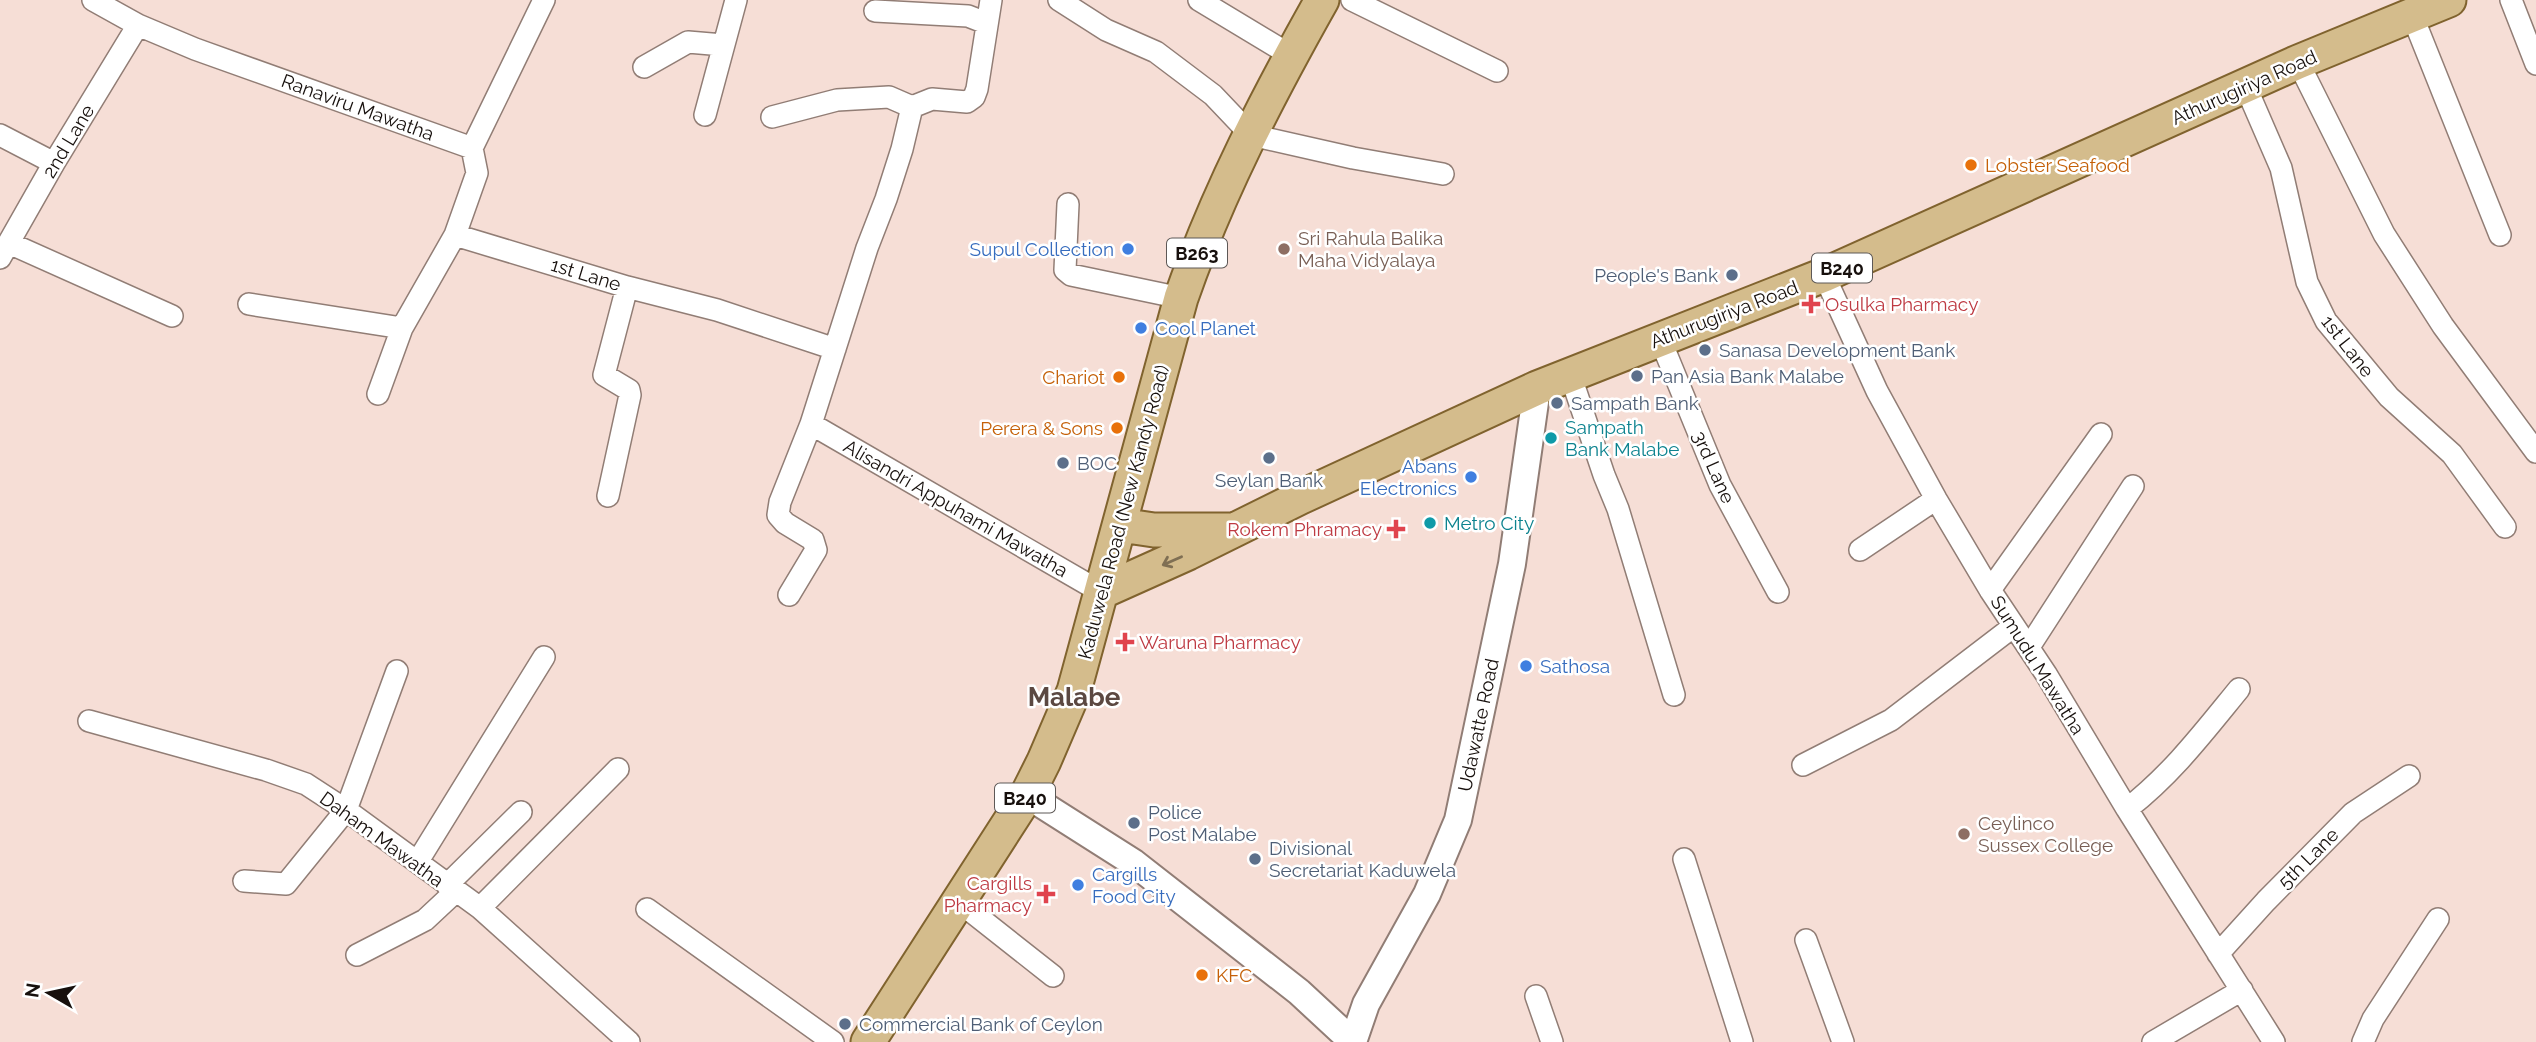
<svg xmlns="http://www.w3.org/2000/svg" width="2536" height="1042" font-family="Raleway,sans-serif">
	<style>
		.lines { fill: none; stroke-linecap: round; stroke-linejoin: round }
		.minor-casing { stroke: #917d75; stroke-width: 24 }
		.tertiary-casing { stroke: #917d75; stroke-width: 30 }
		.primary-casing { stroke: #80632e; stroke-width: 37 }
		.minor { stroke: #fff; stroke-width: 21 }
		.tertiary { stroke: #fff; stroke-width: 26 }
		.primary { stroke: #d4bc8c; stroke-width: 33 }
		.oneway { stroke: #7f6f53 }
		.food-dot { fill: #e8710a; stroke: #fff; stroke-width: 2.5 }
		.shop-dot { fill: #3f7fe0; stroke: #fff; stroke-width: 2.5 }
		.education-dot { fill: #8d6e63; stroke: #fff; stroke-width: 2.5 }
		.service-dot { fill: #5c6f8a; stroke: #fff; stroke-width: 2.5 }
		.health-dot { fill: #e0444e; stroke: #fff; stroke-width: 2.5 }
		.culture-dot { fill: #0f9aa8; stroke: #fff; stroke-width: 2.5 }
		.labels { text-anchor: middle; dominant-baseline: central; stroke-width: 5; stroke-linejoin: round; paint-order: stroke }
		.shield { fill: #fff; stroke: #5d5856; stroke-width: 2 }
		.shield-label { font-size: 18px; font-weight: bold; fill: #17100d }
		.street-label { font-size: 19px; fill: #17100d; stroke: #fff }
		.food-label { font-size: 19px; fill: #c56008; stroke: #fff; text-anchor: start }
		.education-label { font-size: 19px; fill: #785e54; stroke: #fff; text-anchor: start }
		.shop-label { font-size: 19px; fill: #366cbe; stroke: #fff; text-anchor: start }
		.service-label { font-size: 19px; fill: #4e5e75; stroke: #fff; text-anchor: start }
		.health-label { font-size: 19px; fill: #be3a42; stroke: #fff; text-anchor: start }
		.culture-label { font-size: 19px; fill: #0d838f; stroke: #fff; text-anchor: start }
		.district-label { font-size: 26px; font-weight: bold; fill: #5b4841; stroke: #fff }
	</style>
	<rect width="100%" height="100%" fill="#f6ded6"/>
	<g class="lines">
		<defs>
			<path id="minor" d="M 93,0 L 138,25 L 195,49 L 472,148 L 544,0
				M 1059,0 L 1106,30 L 1156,52 L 1213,95 L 1251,135 L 1353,158 L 1443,174
				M 1199,0 L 1292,56
				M 1352,0 L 1497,71
				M 2511,0 L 2536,64
				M 875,11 L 968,16 L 986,23
				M 2412,15 L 2500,235
				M 2298,62 L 2384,234 L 2443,326 L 2536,452
				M 644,67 L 688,42 L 723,45
				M 2245,85 L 2281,168 L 2307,282 L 2326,321 L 2389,397 L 2452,454 L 2505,527
				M 705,115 L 736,0
				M 772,117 L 837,100 L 889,97 L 912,107 L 932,99 L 967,102 L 974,97 L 977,89 L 991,0
				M 0,135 L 54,163
				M 1068,204 L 1065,270 L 1071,275 L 1181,298
				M 455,235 L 627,287 L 717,310 L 835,349
				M 9,243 L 172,316
				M 0,258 L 54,163 L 138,25
				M 1824,275 L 1877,391 L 1936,499 L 1990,590 L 2046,674 L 2127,809 L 2274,1042
				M 249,304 L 402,328
				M 1660,339 L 1720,485 L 1778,592
				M 1570,374 L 1604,475 L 1618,509 L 1674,695
				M 378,394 L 402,328 L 455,235 L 477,173 L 472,148
				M 811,424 L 1101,592
				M 608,496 L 630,395 L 629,390 L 604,375 L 627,287
				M 1860,550 L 1936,499
				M 1990,590 L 2101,434
				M 789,595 L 816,550 L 813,540 L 785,523 L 778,515 L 780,502 L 811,424 L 867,248 L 886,199 L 902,149 L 912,107
				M 2029,647 L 2133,486
				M 89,721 L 266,770 L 306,784 L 346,810 L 480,908 L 629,1042
				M 1803,765 L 1891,720 L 2014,626
				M 2127,809 C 2172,774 2203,733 2239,689
				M 1684,859 L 1742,1042
				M 418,861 L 544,657
				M 244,881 L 286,884 L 346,810 L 397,671
				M 447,885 L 521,812
				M 958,901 L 1053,976
				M 480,908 L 618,769
				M 647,909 L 833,1042
				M 1806,940 L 1843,1042
				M 2218,954 L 2266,901 L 2353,813 L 2409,776
				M 357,955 L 425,920 L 455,892
				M 1536,996 L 1552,1042
				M 2153,1042 L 2242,990
				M 2363,1042 L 2373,1019 L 2438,919"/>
			<path id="tertiary" d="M 1027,795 L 1134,863 L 1299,992 L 1353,1042
				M 1353,1042 L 1366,1004 L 1427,894 L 1458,820 L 1512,564 L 1537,388"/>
			<path id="primary" d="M 1120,525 L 1154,530 L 1229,530
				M 1101,592 L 1188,553 L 1301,497 L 1537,388 L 1824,275 L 2298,62 L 2449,0
				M 868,1042 L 1027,795 L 1044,761 L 1074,691 L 1181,298 C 1217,194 1268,96 1322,0"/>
		</defs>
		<use href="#minor" class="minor-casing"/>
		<use href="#tertiary" class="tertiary-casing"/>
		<use href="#primary" class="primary-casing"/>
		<use href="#minor" class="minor"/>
		<use href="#tertiary" class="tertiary"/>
		<use href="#primary" class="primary"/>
	</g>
	<defs><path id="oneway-shaft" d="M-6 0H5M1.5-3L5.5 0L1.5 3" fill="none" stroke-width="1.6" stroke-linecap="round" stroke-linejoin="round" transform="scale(1.75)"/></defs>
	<use class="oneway" href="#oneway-shaft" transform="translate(1172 561) rotate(156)"/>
	<g class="food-dot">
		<circle cx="1971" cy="165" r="7"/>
		<circle cx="1119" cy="377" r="7"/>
		<circle cx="1117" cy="428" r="7"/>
		<circle cx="1202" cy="975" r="7"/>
	</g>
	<g class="shop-dot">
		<circle cx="1128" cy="249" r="7"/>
		<circle cx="1141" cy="328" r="7"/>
		<circle cx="1471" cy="477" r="7"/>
		<circle cx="1526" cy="666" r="7"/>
		<circle cx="1078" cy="885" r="7"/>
	</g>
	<g class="education-dot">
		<circle cx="1284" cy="249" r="7"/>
		<circle cx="1964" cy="834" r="7"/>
	</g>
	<g class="service-dot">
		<circle cx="1732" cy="275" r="7"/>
		<circle cx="1705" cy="350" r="7"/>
		<circle cx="1637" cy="376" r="7"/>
		<circle cx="1557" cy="403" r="7"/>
		<circle cx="1269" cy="458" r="7"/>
		<circle cx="1063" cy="463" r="7"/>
		<circle cx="1134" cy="823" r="7"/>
		<circle cx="1255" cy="859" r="7"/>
		<circle cx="845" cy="1024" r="7"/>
	</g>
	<g class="health-dot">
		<path d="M1807.5 293.5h7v7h7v7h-7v7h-7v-7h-7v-7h7z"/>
		<path d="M1392.5 518.5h7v7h7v7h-7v7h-7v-7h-7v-7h7z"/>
		<path d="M1121.5 631.5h7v7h7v7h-7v7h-7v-7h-7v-7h7z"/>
		<path d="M1042.5 883.5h7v7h7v7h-7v7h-7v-7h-7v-7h7z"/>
	</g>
	<g class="culture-dot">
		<circle cx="1551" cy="438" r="7"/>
		<circle cx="1430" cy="523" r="7"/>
	</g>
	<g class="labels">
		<g class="shield">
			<rect x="1167" y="238.5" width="60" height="29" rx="5"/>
			<rect x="1812" y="253.5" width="60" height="29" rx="5"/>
			<rect x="995" y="783.5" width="60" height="29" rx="5"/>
		</g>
		<g class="shield-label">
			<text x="1197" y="253">B263</text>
			<text x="1842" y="268">B240</text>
			<text x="1025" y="798">B240</text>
		</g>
		<g class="street-label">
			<text transform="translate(2244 87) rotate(-24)">Athurugiriya Road</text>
			<text transform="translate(358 107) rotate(20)">Ranaviru Mawatha</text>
			<text transform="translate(68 141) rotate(-59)">2nd Lane</text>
			<text transform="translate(586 274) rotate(17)">1st Lane</text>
			<text transform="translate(1724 314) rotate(-21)">Athurugiriya Road</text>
			<text transform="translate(2348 346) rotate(52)">1st Lane</text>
			<text transform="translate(1714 467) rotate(66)">3rd Lane</text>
			<text transform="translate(956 508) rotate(30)">Alisandri Appuhami Mawatha</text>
			<text transform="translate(1123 512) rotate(-75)">Kaduwela Road (New Kandy Road)</text>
			<text transform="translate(2038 665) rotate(58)">Sumudu Mawatha</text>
			<text transform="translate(1478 725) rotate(-78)">Udawatte Road</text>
			<text transform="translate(382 839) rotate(36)">Daham Mawatha</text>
			<text transform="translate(2308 858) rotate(-45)">5th Lane</text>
		</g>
		<g class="food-label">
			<text x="1985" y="165">Lobster Seafood</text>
			<text x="1105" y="377" text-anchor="end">Chariot</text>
			<text x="1103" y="428" text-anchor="end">Perera &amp; Sons</text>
			<text x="1216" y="975">KFC</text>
		</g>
		<g class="education-label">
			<text x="1298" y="238">Sri Rahula Balika<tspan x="1298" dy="22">Maha Vidyalaya</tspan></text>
			<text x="1978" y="823">Ceylinco<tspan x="1978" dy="22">Sussex College</tspan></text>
		</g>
		<g class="shop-label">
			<text x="1114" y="249" text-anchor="end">Supul Collection</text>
			<text x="1155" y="328">Cool Planet</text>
			<text x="1457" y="466" text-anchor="end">Abans<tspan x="1457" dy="22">Electronics</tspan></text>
			<text x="1540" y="666">Sathosa</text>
			<text x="1092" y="874">Cargills<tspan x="1092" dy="22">Food City</tspan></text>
		</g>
		<g class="service-label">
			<text x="1718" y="275" text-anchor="end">People's Bank</text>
			<text x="1719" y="350">Sanasa Development Bank</text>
			<text x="1651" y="376">Pan Asia Bank Malabe</text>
			<text x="1571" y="403">Sampath Bank</text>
			<text x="1077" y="463">BOC</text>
			<text x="1269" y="480" text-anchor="middle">Seylan Bank</text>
			<text x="1148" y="812">Police<tspan x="1148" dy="22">Post Malabe</tspan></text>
			<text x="1269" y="848">Divisional<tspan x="1269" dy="22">Secretariat Kaduwela</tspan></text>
			<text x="859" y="1024">Commercial Bank of Ceylon</text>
		</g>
		<g class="health-label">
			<text x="1825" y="304">Osulka Pharmacy</text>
			<text x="1382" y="529" text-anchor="end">Rokem Phramacy</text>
			<text x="1139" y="642">Waruna Pharmacy</text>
			<text x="1032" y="883" text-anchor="end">Cargills<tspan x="1032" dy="22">Pharmacy</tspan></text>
		</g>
		<g class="culture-label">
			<text x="1565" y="427">Sampath<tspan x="1565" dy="22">Bank Malabe</tspan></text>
			<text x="1444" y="523">Metro City</text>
		</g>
		<g class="district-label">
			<text x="1074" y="697">Malabe</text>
		</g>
	</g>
	<g transform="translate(49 993) rotate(279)" stroke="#ffffff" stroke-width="5" paint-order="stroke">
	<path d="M0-5L12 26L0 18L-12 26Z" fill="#17100d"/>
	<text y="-10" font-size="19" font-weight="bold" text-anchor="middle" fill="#17100d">N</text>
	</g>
</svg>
